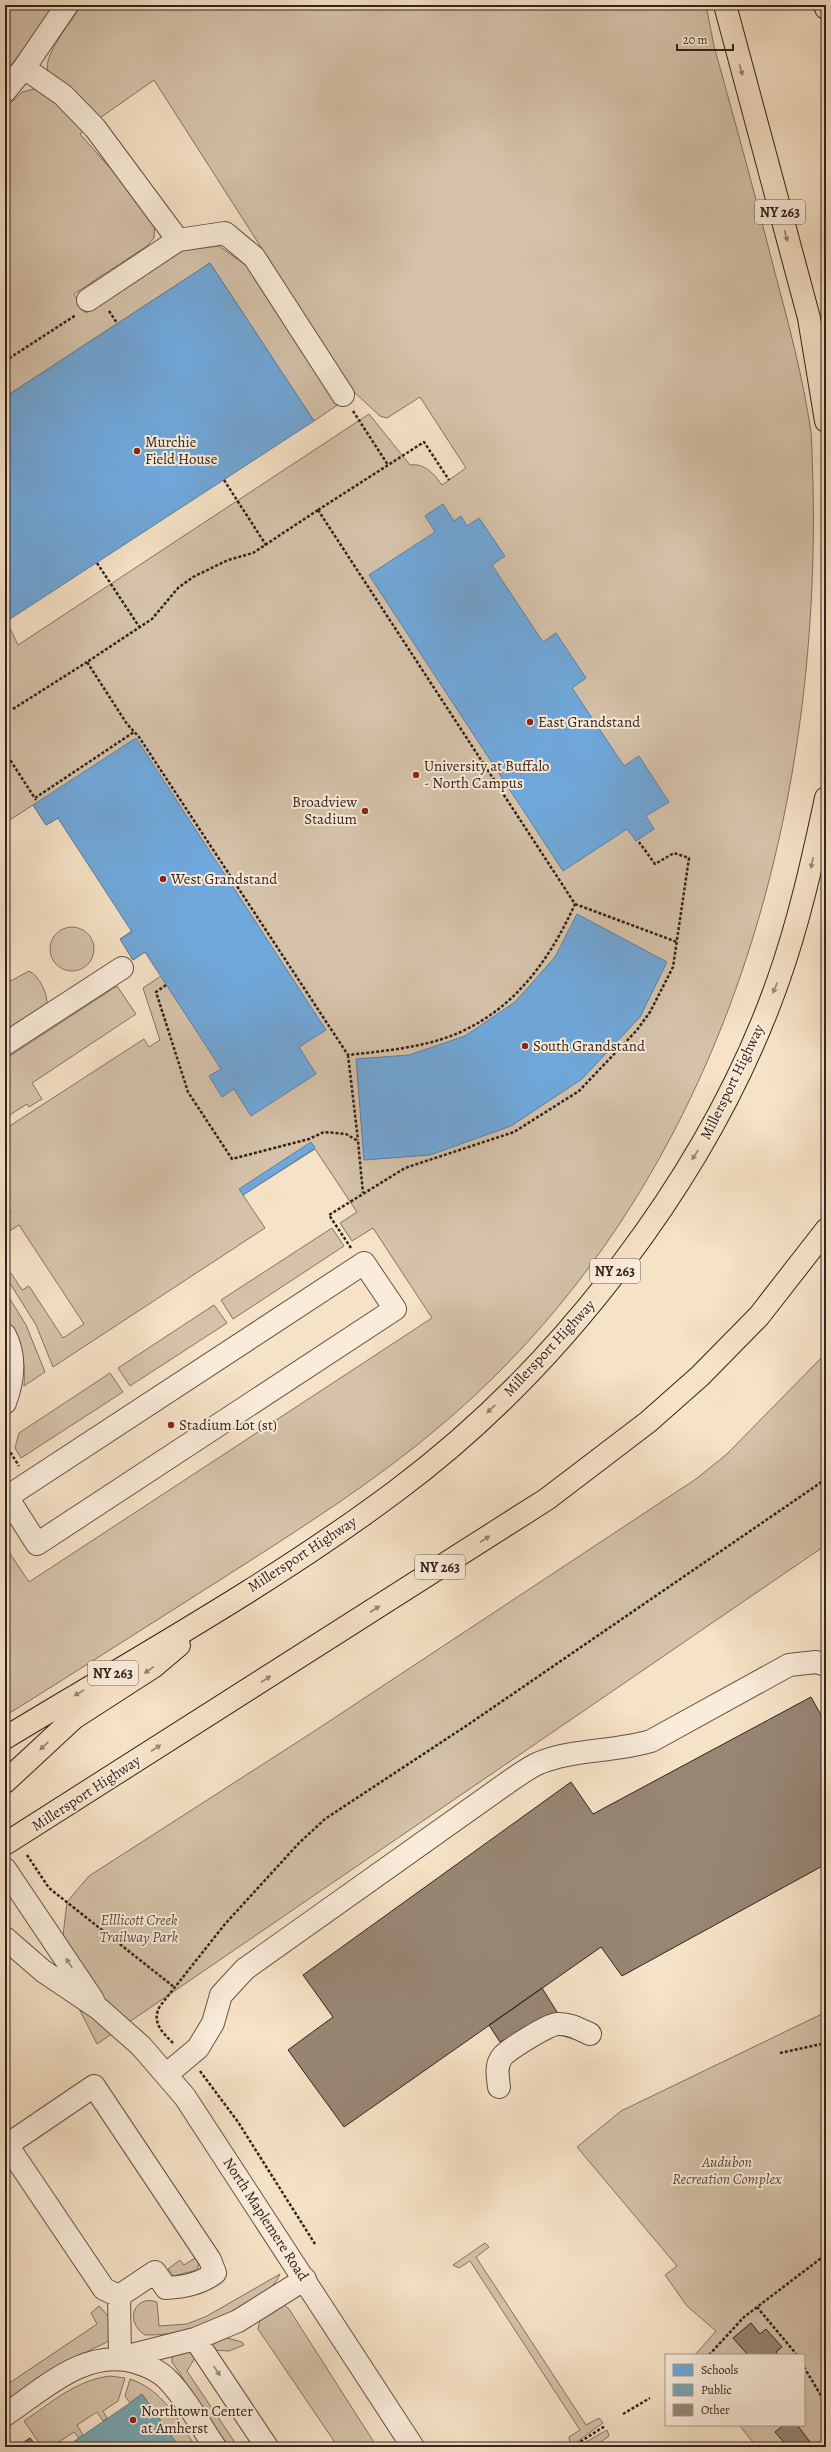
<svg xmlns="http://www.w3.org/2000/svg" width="831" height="2452" font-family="Alegreya,serif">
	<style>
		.green { fill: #d5c2a9; stroke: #847263 }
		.schools { fill: #6fa8dc; stroke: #5d80a3 }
		.public { fill: #76a5af; stroke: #627e83 }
		.building { fill: #988675; stroke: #33231d }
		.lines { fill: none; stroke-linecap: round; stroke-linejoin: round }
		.minor-casing { stroke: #645347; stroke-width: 24 }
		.major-casing { stroke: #33231d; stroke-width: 24 }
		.path { stroke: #33231d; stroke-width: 2.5; stroke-dasharray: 3 2; stroke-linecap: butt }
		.minor { stroke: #f9ecda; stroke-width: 22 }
		.major { stroke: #f6e2c6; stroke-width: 22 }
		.oneway { fill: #948272 }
		.oneway2 { fill: #96887c }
		.poi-dot { fill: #8f2418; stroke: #f9ecda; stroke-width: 1.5 }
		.labels { text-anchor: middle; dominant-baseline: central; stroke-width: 4; stroke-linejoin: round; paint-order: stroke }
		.shield { fill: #f9ecda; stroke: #6e5f56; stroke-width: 1 }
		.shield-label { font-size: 14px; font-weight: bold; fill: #33231d }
		.poi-label { font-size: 15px; fill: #33231d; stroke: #f9ecda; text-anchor: start }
		.street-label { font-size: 15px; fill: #33231d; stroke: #f9ecda }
		.park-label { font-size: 15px; font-style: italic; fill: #5c4b40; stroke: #f9ecda }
	</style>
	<rect width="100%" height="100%" fill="#f6e2c6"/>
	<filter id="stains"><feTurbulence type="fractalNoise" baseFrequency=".005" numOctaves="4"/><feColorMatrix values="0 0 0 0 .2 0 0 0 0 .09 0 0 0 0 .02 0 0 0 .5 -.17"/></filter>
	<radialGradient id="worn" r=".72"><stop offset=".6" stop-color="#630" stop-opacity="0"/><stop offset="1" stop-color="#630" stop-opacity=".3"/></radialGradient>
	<path class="green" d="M 11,5 L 55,5 L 5,74 L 5,15 Z
		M 82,5 L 706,5 L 714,46 C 735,122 756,197 775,273 C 789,325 803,378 811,432 C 831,797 727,1181 445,1422 C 375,1482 298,1530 220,1580 C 149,1625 77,1671 5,1716 L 5,1546 L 29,1582 L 432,1318 L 373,1228 L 352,1241 L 340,1223 L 357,1212 L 315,1149 L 243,1195 L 265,1228 L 53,1367 L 36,1325 L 6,1277 L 11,1273 L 22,1290 L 29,1286 L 63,1338 L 84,1324 L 19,1225 L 5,1234 L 5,1217 L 11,1213 L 5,1204 L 5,1129 L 144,1039 L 149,1047 L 160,1040 L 143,988 L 161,976 L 145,952 L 133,960 L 120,939 L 132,931 L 58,818 L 46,825 L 33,805 L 5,823 L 5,618 L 18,645 L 369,414 L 410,465 C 425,463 434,474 442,485 L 466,468 L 420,397 L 387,418 L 380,416 L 353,391 L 154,80 L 97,120 L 48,71 C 42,56 73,19 82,5 Z
		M 38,88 L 87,128 L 80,134 L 155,219 L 154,238 L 147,246 L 74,294 L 86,313 L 181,251 L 219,246 L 247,266 L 339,404 L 314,421 L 210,263 L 5,397 L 5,109 L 22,92 Z
		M50 949a22 22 0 1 1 44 0a22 22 0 1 1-44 0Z
		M 29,971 C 39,975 48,994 47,1005 L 5,1035 L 5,984 Z
		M 117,986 L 136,1014 L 32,1083 L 42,1099 L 29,1107 L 27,1104 L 5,1118 L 5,1059 Z
		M 332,1228 L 344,1246 L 233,1319 L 221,1300 Z
		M 5,1291 L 26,1325 L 45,1372 L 24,1386 C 26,1349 19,1346 6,1316 C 3,1309 5,1298 5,1291 Z
		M 214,1305 L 227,1323 L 130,1386 L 118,1368 Z
		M 826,1353 L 826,1545 L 97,2044 L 59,1969 L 67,1902 L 89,1876 L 313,1732 L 696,1479 L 727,1454 Z
		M 110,1373 L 123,1392 L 21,1458 L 15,1448 L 19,1433 Z
		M 826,2012 L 826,2447 L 757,2447 L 739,2425 L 804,2425 L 804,2355 L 695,2355 L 716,2331 L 687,2306 L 665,2275 L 677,2266 L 577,2147 L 621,2111 Z
		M 485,2243 L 489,2247 L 476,2257 L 586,2425 L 599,2418 L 603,2423 L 574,2444 L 570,2444 L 569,2437 L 580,2430 L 470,2261 L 459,2268 L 453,2265 Z
		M 195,2258 L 200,2261 L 197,2270 L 174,2276 L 168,2269 L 180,2260 L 184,2265 Z
		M 280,2274 C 275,2287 264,2292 252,2300 C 219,2320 185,2336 145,2335 C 124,2322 134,2294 157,2302 L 159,2326 L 187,2324 L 207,2316 Z
		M 284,2305 L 289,2309 L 377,2447 L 338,2447 L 258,2329 L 260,2320 Z
		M 99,2306 L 110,2318 L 111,2337 L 107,2342 L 66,2362 L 5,2401 L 5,2386 L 97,2324 L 91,2313 Z
		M 227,2338 L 242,2342 L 244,2345 L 229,2351 L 212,2350 L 213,2344 Z
		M 189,2351 L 196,2356 L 187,2371 L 238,2447 L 229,2447 L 172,2362 L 172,2358 L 176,2354 Z
		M 110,2376 L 125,2378 L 118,2401 L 103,2411 L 107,2418 L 103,2421 L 97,2412 L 77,2425 L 83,2435 L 79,2438 L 74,2432 L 51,2447 L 42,2447 L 24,2421 C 51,2403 76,2380 110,2376 Z
		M 130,2379 C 163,2390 178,2420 196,2447 L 179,2447 L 142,2394 L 130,2403 L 125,2396 Z
		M 607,2430 L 609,2436 L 598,2444 L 599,2447 L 577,2447 Z"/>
	<path class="schools" d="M 210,263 L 314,421 L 7,621 L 5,618 L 5,397 Z
		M 443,504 L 454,521 L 461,516 L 467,526 L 479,518 L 505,556 L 492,565 L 543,642 L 556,633 L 586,678 L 572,688 L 624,766 L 639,756 L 669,802 L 646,816 L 654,829 L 636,841 L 627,829 L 563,871 L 369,575 L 435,532 L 425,516 Z
		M 136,738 L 326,1030 L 299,1047 L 316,1074 L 251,1116 L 234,1089 L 222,1097 L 209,1076 L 221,1069 L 145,952 L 133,960 L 120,939 L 132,932 L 58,818 L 46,825 L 33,805 Z
		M 577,914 L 667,962 L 640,1017 L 582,1079 L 511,1126 L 430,1155 L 364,1160 L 356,1059 L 409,1055 L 465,1036 L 515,1002 L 555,957 Z
		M 311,1142 L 315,1148 L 243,1195 L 239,1189 Z"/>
	<path class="public" d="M 142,2394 L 179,2447 L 66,2447 L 130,2403 Z"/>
	<path class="building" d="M 811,1697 L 826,1724 L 826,1864 L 622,1976 L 601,1947 L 344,2127 L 288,2050 L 333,2017 L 303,1975 L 571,1782 L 593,1814 Z
		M 542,1988 L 557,2012 L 500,2042 L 489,2025 Z
		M 751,2323 L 760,2334 L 766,2329 L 782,2347 L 776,2352 L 778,2355 L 748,2355 L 733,2338 Z
		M 784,2425 L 797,2425 L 814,2447 L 788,2447 L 775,2432 Z
		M 30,2438 L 37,2447 L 17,2447 Z"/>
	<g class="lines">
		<defs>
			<path id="minor" d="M 24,68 L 63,95 L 95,128 L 178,240 L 225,233 L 254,257 L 343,395
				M 5,91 L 24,68 L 67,5
				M 88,300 L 178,240
				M 5,1044 L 122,968
				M 5,1335 C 16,1356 13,1381 5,1403
				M 5,1494 L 37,1544 L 395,1309 L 364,1263 L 7,1497
				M 5,1869 L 93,2000
				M 5,1938 L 43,1971 L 98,2008 L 141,2046 L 185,2097 L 413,2447
				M 167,2074 L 198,2048 L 213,2023 L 221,1995 L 245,1969 L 507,1783 C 517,1776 528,1768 539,1763 C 573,1749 614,1752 651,1741 L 789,1665 L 816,1662 L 826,1665
				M 94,2086 L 210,2260 L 215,2273 C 200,2284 184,2287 166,2288 L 155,2272 L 119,2296 L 104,2289 L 7,2145 Z
				M 499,2087 C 498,2077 495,2066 502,2057 C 507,2050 549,2024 557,2024 C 569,2023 579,2029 590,2034
				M 119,2296 L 120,2358 L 195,2339 L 238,2321 L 305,2279
				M 195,2339 L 267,2447
				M 5,2415 C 44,2389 85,2348 135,2362 C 148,2366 158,2370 167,2379 C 186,2398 200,2425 215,2447"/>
			<path id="major" d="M 725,5 L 809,318 L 826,421
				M 825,5 L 826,8
				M 5,1738 C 137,1658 273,1583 396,1491 C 560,1369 710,1174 778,981 C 799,922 813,859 826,798
				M 5,1782 L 74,1718 L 153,1667 L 179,1645
				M 5,1844 L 547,1499 L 648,1422 L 700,1376 L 759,1316 L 826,1230"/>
		</defs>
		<use href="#minor" class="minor-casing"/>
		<use href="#major" class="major-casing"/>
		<path class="path" d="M 109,311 L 117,323
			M 5,361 L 76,315
			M 353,411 L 388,465
			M 224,480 L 266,545
			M 318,510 L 575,904 C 546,968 504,1023 432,1042 C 405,1049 376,1052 348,1055 L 139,737 L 127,724 L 87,662 L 152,619 L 178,588 L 193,577 L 228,560 L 253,553 Z
			M 318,510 L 424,442 L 449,480
			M 97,563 L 140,628
			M 13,709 L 87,662
			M 5,752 L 36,800
			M 35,798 L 134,732
			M 575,904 L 677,942
			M 166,985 L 156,992 L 188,1092 L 232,1159 L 309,1139 L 324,1132 L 346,1134 L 358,1141 L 363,1193
			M 348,1055 L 358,1140
			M 351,1248 L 329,1215 L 405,1168 L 514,1132 L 579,1091 L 637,1030 L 650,1012 L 673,967 L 689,858 L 674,853 L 655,864 L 639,842
			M 5,1444 L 19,1466
			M 27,1855 L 49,1888 L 174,1987
			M 173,2043 C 162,2032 151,2022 160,2006 L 225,1924 L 299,1843 L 325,1819 L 469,1724 L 826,1479
			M 780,2053 L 826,2043
			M 200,2071 L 238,2122 L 315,2244
			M 757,2307 L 797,2355
			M 709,2355 L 744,2317 L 820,2259 L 826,2257
			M 804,2367 L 826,2404
			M 623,2414 L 650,2398
			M 572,2447 L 605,2426"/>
		<use href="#minor" class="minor"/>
		<use href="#major" class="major"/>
	</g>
	<defs><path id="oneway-solid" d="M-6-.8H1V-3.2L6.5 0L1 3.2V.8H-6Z"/></defs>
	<g class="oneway">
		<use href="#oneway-solid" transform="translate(741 70) rotate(75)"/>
		<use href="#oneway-solid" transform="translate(786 236) rotate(75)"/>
		<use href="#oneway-solid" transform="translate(812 863) rotate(102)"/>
		<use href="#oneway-solid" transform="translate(775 988) rotate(113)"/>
		<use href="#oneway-solid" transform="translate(695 1155) rotate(123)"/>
		<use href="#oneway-solid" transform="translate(491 1409) rotate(137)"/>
		<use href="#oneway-solid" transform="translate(485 1539) rotate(-33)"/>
		<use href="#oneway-solid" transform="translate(375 1609) rotate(-33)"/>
		<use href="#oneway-solid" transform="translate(149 1670) rotate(146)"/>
		<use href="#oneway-solid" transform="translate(266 1679) rotate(-33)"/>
		<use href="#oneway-solid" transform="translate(79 1693) rotate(149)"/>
		<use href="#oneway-solid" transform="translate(44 1746) rotate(137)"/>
		<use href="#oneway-solid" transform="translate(156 1748) rotate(-33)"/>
	</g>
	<g class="oneway2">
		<use href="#oneway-solid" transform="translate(69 1963) rotate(-123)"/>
		<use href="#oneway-solid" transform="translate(217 2371) rotate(56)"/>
	</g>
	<g class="poi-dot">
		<circle cx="137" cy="451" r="4"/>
		<circle cx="530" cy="722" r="4"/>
		<circle cx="416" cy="775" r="4"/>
		<circle cx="365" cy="811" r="4"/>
		<circle cx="163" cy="879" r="4"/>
		<circle cx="525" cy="1046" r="4"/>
		<circle cx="171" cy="1425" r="4"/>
		<circle cx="133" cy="2420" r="4"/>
	</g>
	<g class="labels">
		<g class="shield">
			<rect x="755" y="200" width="50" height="24" rx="3"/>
			<rect x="590" y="1259" width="50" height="24" rx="3"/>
			<rect x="415" y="1555" width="50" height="24" rx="3"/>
			<rect x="88" y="1661" width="50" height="24" rx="3"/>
		</g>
		<g class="shield-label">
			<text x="780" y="212">NY 263</text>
			<text x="615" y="1271">NY 263</text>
			<text x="440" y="1567">NY 263</text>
			<text x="113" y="1673">NY 263</text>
		</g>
		<g class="poi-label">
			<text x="145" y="442">Murchie<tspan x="145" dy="17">Field House</tspan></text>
			<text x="538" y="722">East Grandstand</text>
			<text x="424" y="766">University at Buffalo<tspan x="424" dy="17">- North Campus</tspan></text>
			<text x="357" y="802" text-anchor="end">Broadview<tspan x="357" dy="17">Stadium</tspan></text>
			<text x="171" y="879">West Grandstand</text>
			<text x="533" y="1046">South Grandstand</text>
			<text x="179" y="1425">Stadium Lot (st)</text>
			<text x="141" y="2411">Northtown Center<tspan x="141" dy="17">at Amherst</tspan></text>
		</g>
		<g class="street-label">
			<text transform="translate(732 1082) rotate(-64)">Millersport Highway</text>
			<text transform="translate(549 1348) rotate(-47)">Millersport Highway</text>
			<text transform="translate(302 1554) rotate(-33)">Millersport Highway</text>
			<text transform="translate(86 1793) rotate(-33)">Millersport Highway</text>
			<text transform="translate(266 2219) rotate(57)">North Maplemere Road</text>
		</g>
		<g class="park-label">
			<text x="139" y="1920">Elllicott Creek<tspan x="139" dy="17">Trailway Park</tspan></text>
			<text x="727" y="2162">Audubon<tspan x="727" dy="17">Recreation Complex</tspan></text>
		</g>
	</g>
	<rect width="831" height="2452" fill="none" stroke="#f6e2c6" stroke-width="20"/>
	<rect x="6" y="6" width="819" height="2440" fill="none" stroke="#33231d" stroke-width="2"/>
	<rect x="10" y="10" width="811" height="2432" fill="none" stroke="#33231d"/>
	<rect x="665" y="2354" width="140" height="72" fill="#f9ecda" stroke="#aa9c8e"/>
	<rect x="673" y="2364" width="20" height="12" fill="#6fa8dc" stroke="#aa9c8e"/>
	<text x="701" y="2374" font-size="12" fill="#33231d">Schools</text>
	<rect x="673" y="2384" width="20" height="12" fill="#76a5af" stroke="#aa9c8e"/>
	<text x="701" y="2394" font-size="12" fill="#33231d">Public</text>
	<rect x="673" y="2404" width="20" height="12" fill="#988675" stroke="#aa9c8e"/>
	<text x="701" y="2414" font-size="12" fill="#33231d">Other</text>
	<path d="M677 44v6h56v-6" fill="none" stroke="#33231d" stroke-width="2"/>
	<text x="683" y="44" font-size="12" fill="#33231d" stroke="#f9ecda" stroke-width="3" paint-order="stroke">20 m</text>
	<rect width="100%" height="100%" filter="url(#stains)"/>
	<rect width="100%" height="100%" fill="url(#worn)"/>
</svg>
